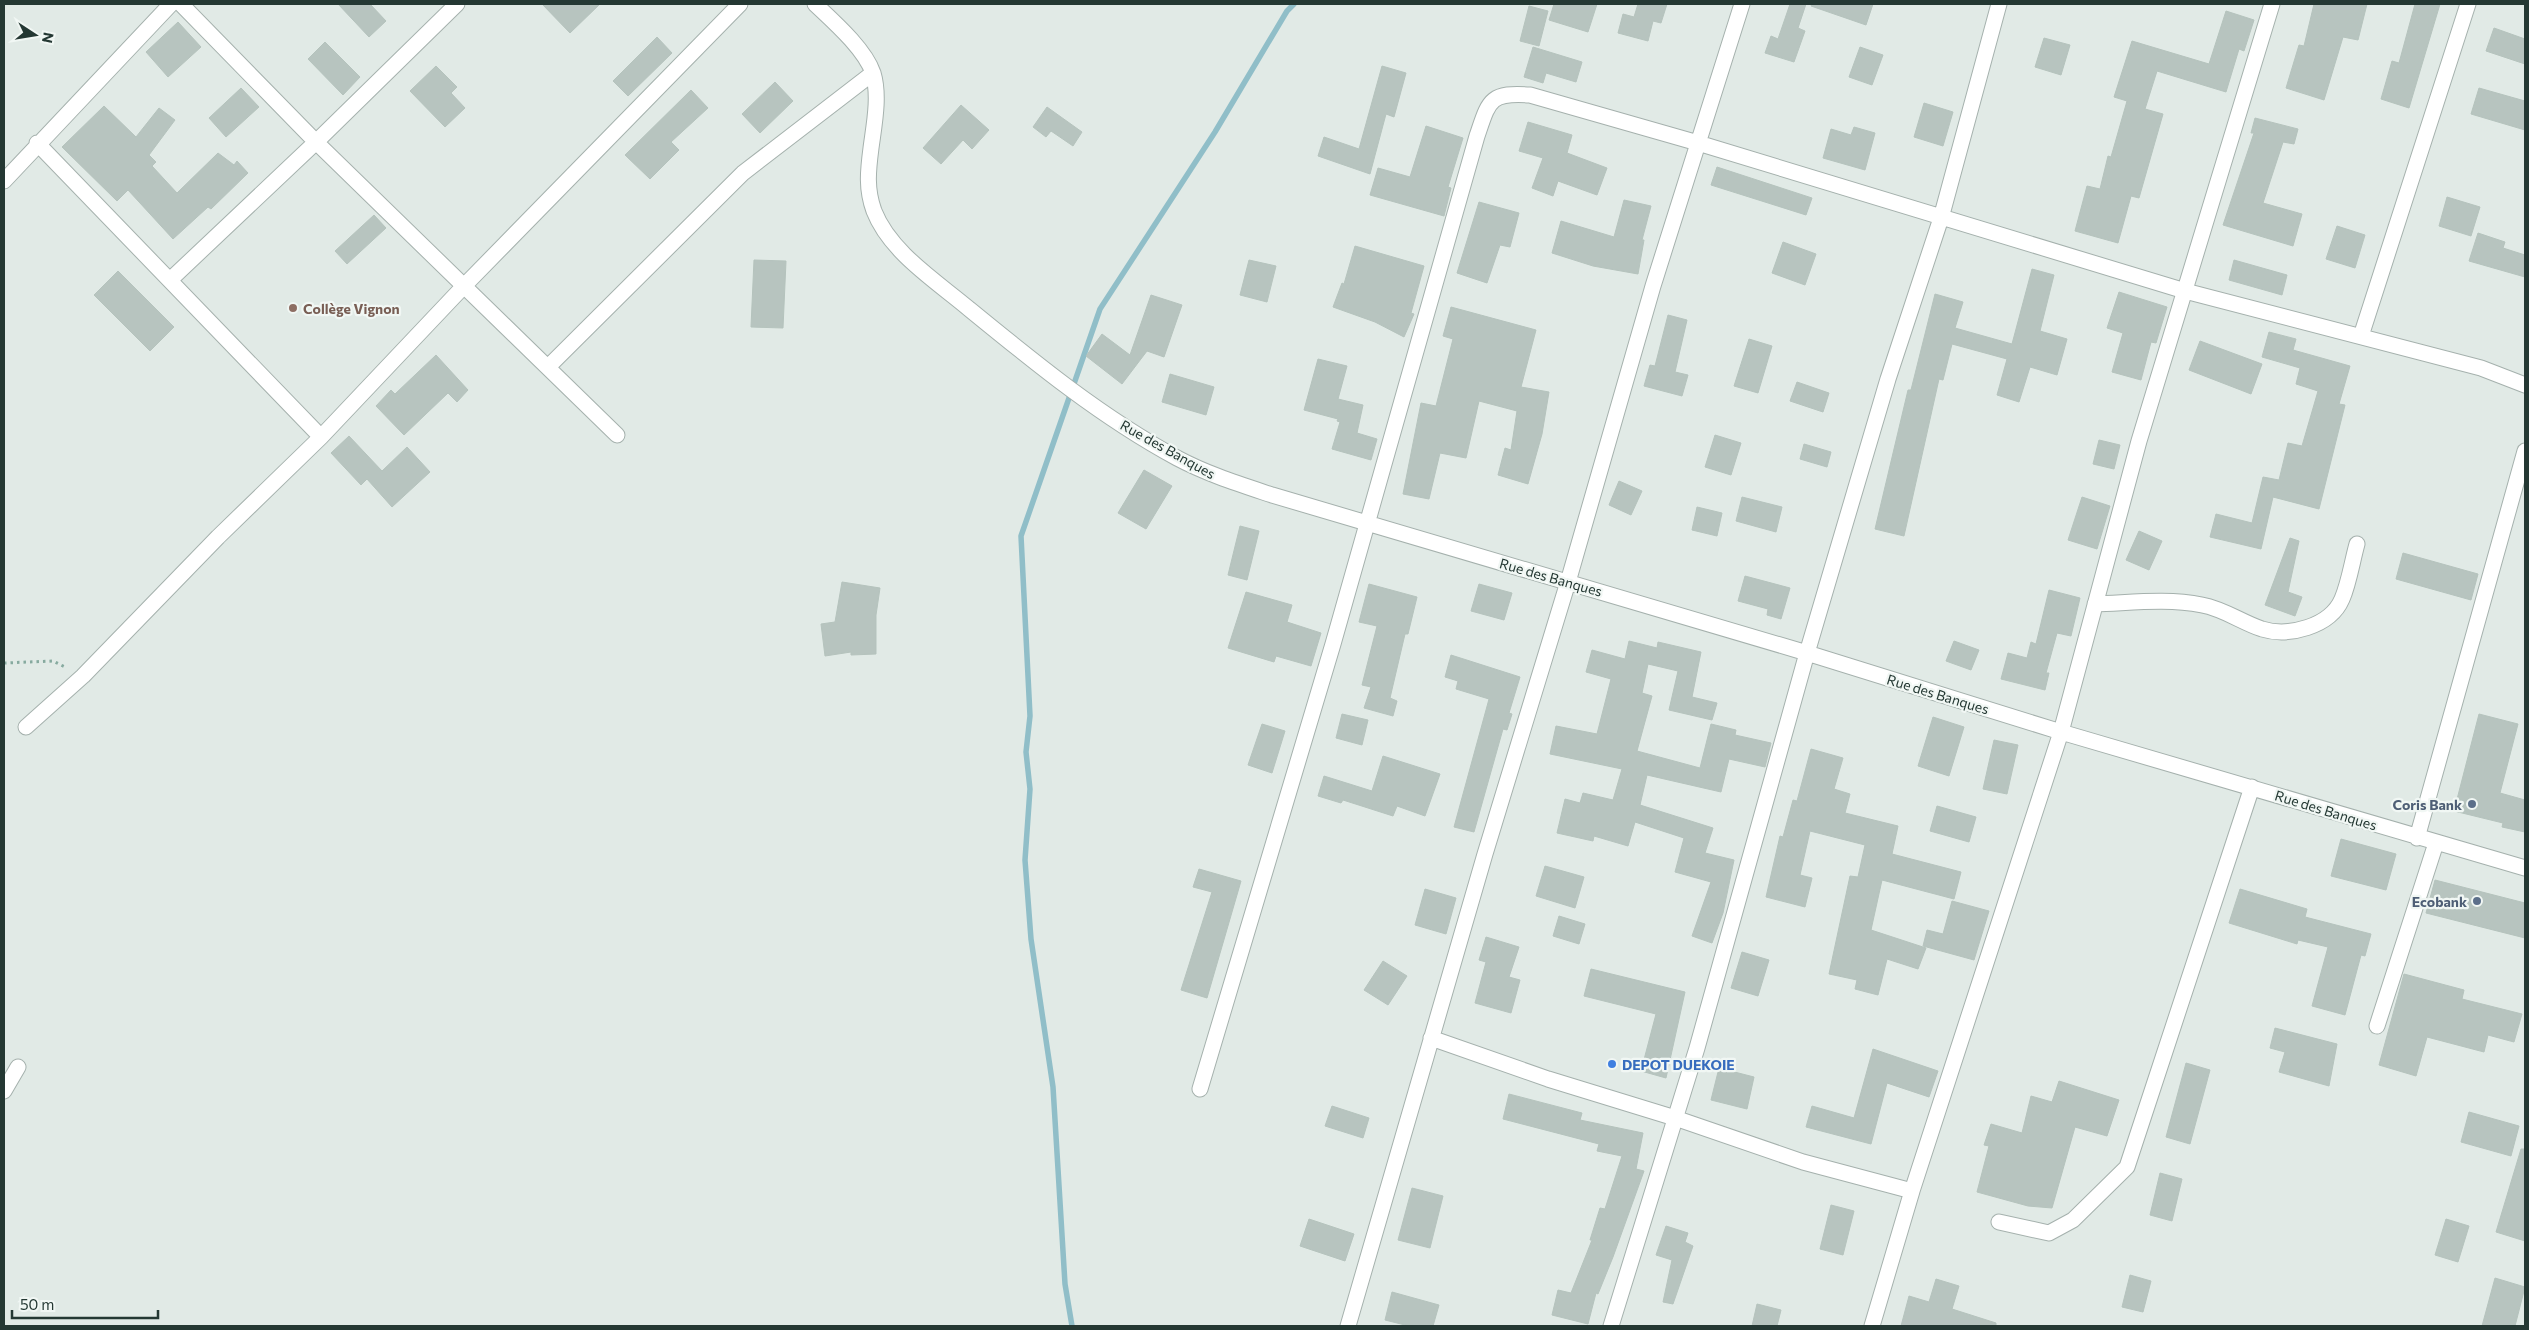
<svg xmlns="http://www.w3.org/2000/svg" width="2529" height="1330" font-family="Commissioner,sans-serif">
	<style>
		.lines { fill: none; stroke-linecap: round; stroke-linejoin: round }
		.stream { stroke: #90bec8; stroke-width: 5.5 }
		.building { fill: #b7c4bf; stroke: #b5c3bd }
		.minor-casing { stroke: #a5b1ad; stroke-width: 17 }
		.path { stroke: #86aa9f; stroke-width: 3; stroke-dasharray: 2.5 4; stroke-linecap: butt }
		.minor { stroke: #fff; stroke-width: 15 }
		.education-dot { fill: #8d6e63; stroke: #f1f7f4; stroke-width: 2 }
		.service-dot { fill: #5c6f8a; stroke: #f1f7f4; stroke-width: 2 }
		.shop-dot { fill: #3f7fe0; stroke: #f1f7f4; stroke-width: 2 }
		.labels { text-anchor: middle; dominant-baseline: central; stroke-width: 4.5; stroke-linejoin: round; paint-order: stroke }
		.education-label { font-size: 14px; font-weight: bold; fill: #785e54; stroke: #f1f7f4; text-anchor: start }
		.street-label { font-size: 14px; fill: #243833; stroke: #f1f7f4 }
		.service-label { font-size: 14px; font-weight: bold; fill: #4e5e75; stroke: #f1f7f4; text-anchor: end }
		.shop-label { font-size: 14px; font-weight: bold; fill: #366cbe; stroke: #f1f7f4; text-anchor: start }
	</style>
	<rect width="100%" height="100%" fill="#e1eae6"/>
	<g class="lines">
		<path class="stream" d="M 1072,1326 L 1065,1284 L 1053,1087 L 1031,939 L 1025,860 L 1030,789 L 1026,752 L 1030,716 L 1021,536 L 1100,309 L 1215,132 L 1287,11 L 1294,4"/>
	</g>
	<path class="building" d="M 338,4 L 370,4 L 386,21 L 369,37 Z
		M 542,4 L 600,4 L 570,33 Z
		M 1554,4 L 1597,4 L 1588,32 L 1549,20 Z
		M 1638,4 L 1667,4 L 1661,23 L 1653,21 L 1648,41 L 1618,33 L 1623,14 L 1634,17 Z
		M 1790,4 L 1806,4 L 1798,28 L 1805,31 L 1794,62 L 1765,53 L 1771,36 L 1778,39 Z
		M 1812,4 L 1873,4 L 1866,25 L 1811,6 Z
		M 2314,4 L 2367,4 L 2358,40 L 2343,37 L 2324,100 L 2286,88 L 2299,45 L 2304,46 Z
		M 2415,4 L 2440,4 L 2409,108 L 2381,99 L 2392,61 L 2399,63 Z
		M 1529,6 L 1548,11 L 1539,46 L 1520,41 Z
		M 2226,11 L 2254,20 L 2244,51 L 2239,49 L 2226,92 L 2157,71 L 2145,109 L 2163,114 L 2139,198 L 2131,196 L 2118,243 L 2075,231 L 2087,186 L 2100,189 L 2108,156 L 2111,157 L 2127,101 L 2114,97 L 2132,41 L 2209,64 Z
		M 178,22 L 201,47 L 168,77 L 146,52 Z
		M 2494,28 L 2525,39 L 2525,64 L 2486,51 Z
		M 657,37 L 672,53 L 628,96 L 613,81 Z
		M 2044,38 L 2070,45 L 2061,75 L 2035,67 Z
		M 325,42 L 360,77 L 343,95 L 308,59 Z
		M 1533,47 L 1582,62 L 1576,82 L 1546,73 L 1543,83 L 1524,77 Z
		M 1860,47 L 1883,55 L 1872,85 L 1849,77 Z
		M 436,66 L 457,87 L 451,93 L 465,108 L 445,127 L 410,91 Z
		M 1382,66 L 1406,73 L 1394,117 L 1386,114 L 1370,174 L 1318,156 L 1324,137 L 1359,149 Z
		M 775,82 L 793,101 L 760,133 L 742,114 Z
		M 241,88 L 259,107 L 226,137 L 209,118 Z
		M 2479,88 L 2525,101 L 2525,130 L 2471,114 Z
		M 691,90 L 708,108 L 671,142 L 679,150 L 650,179 L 625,155 Z
		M 1924,103 L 1953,112 L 1943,146 L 1914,137 Z
		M 961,105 L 989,130 L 972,149 L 963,140 L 941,164 L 923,148 Z
		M 104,106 L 136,137 L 159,108 L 175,120 L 149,155 L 156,162 L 152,166 L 177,193 L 218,153 L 234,165 L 237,161 L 248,173 L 211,209 L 208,207 L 173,239 L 128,190 L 117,201 L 62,147 Z
		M 1047,107 L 1082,132 L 1073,146 L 1051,131 L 1046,137 L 1033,127 Z
		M 2255,118 L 2298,129 L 2294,144 L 2283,142 L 2263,203 L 2302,214 L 2293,246 L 2223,225 L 2254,133 L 2251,133 Z
		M 1528,122 L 1572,135 L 1567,153 L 1607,168 L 1597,195 L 1558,181 L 1553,196 L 1532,188 L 1543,158 L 1519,151 Z
		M 1426,126 L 1463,138 L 1448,187 L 1451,188 L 1444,216 L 1370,195 L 1378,168 L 1410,177 Z
		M 1854,127 L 1875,133 L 1865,170 L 1823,158 L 1831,129 L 1851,135 Z
		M 1717,167 L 1812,198 L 1806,215 L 1711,185 Z
		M 2447,197 L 2480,207 L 2471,236 L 2439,226 Z
		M 1624,200 L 1651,206 L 1642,240 L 1644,240 L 1638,274 L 1593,266 L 1552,253 L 1561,221 L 1614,237 Z
		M 1479,202 L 1519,213 L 1510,247 L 1500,245 L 1487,283 L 1457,273 Z
		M 374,215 L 386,228 L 347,264 L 335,251 Z
		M 2337,226 L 2365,235 L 2355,268 L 2326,259 Z
		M 2478,233 L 2505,242 L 2503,248 L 2525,255 L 2525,277 L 2469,261 Z
		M 1783,242 L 1816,254 L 1805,285 L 1772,273 Z
		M 1355,246 L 1424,266 L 1411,313 L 1414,314 L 1404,337 L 1375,322 L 1333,307 L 1342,283 L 1344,284 Z
		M 754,260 L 786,261 L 783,328 L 751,327 Z
		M 1249,260 L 1276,266 L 1267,302 L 1240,295 Z
		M 2234,260 L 2287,275 L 2282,295 L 2229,280 Z
		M 2032,269 L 2054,275 L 2040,331 L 2067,339 L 2057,375 L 2030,367 L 2019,402 L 1997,395 L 2007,359 L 1952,344 L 1943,380 L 1939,379 L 1904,536 L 1875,529 L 1908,390 L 1911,390 L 1935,294 L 1963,302 L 1955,328 L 2012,344 Z
		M 118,271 L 174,327 L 150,351 L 94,295 Z
		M 2119,292 L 2167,307 L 2156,343 L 2151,342 L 2141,380 L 2112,372 L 2123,333 L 2107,328 Z
		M 1151,295 L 1182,305 L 1164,357 L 1147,351 L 1122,384 L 1086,356 L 1102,334 L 1130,355 Z
		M 1451,307 L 1536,330 L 1521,387 L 1549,392 L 1542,434 L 1528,484 L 1498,475 L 1505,448 L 1511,450 L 1517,411 L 1479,401 L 1466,458 L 1440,453 L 1429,499 L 1403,494 L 1421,403 L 1436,406 L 1453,339 L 1443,336 Z
		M 1668,315 L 1687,320 L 1675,372 L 1688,375 L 1682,396 L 1644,386 L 1650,365 L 1655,366 Z
		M 2269,332 L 2296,339 L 2293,350 L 2350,366 L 2339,404 L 2345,405 L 2319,509 L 2273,497 L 2261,549 L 2210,537 L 2216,514 L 2252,523 L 2263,477 L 2279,480 L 2288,443 L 2302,446 L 2318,391 L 2296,384 L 2300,368 L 2262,357 Z
		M 1749,339 L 1772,346 L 1758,393 L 1734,386 Z
		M 2200,341 L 2262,364 L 2251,394 L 2189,370 Z
		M 436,355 L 468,390 L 457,402 L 448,393 L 404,435 L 376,406 L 391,390 L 395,394 Z
		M 1318,359 L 1347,366 L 1338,399 L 1363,405 L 1357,433 L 1377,439 L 1371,460 L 1332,449 L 1340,422 L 1337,421 L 1338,419 L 1304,410 Z
		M 1170,374 L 1214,387 L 1206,415 L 1162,402 Z
		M 1797,382 L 1829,393 L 1823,412 L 1790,401 Z
		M 1715,435 L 1741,443 L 1731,475 L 1705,467 Z
		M 349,436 L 382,471 L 407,447 L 430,472 L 392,507 L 367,479 L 361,485 L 331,453 Z
		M 2099,440 L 2120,445 L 2114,469 L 2093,464 Z
		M 1804,444 L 1831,452 L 1827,467 L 1800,459 Z
		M 1144,470 L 1172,486 L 1146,529 L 1118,513 Z
		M 1619,481 L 1642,491 L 1631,515 L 1609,505 Z
		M 1742,497 L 1782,507 L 1776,532 L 1736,521 Z
		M 2082,497 L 2110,506 L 2097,549 L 2068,540 Z
		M 1697,507 L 1722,513 L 1717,536 L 1692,530 Z
		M 1240,526 L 1259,531 L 1247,580 L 1228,575 Z
		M 2139,531 L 2162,541 L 2149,570 L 2126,560 Z
		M 2290,538 L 2299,541 L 2288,592 L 2302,597 L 2295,616 L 2265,605 Z
		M 2403,553 L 2478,574 L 2471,600 L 2396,579 Z
		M 1745,576 L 1790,588 L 1781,619 L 1767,615 L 1768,609 L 1738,601 Z
		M 842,582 L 880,588 L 876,615 L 876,654 L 851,655 L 851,652 L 825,656 L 821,624 L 835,622 Z
		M 1369,584 L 1417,597 L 1408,634 L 1405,634 L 1390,698 L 1397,701 L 1393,716 L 1364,708 L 1371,687 L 1362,685 L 1377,626 L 1359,622 Z
		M 1479,584 L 1512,593 L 1504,620 L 1471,611 Z
		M 2049,590 L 2080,598 L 2071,636 L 2057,633 L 2046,673 L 2049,673 L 2045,690 L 2001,679 L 2008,653 L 2027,658 L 2031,642 L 2036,644 Z
		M 1246,592 L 1292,605 L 1287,622 L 1321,633 L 1311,666 L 1276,656 L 1274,662 L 1228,648 Z
		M 1629,641 L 1657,648 L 1658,642 L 1701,652 L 1692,697 L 1717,703 L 1712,720 L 1669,710 L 1678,671 L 1648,664 L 1642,693 L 1652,696 L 1637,751 L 1700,768 L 1711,724 L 1736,730 L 1735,735 L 1771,743 L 1765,767 L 1729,759 L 1721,792 L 1647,775 L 1640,805 L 1713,828 L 1705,853 L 1734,860 L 1723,913 L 1712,943 L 1692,936 L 1711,882 L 1675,872 L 1684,838 L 1635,822 L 1628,846 L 1594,836 L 1593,841 L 1557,833 L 1565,799 L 1580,803 L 1583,793 L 1613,800 L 1622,769 L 1550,754 L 1556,726 L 1597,734 L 1611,679 L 1586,672 L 1592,650 L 1625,659 Z
		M 1954,641 L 1979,650 L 1971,670 L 1946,661 Z
		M 1451,655 L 1520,677 L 1509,713 L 1512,714 L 1507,730 L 1503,729 L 1474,832 L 1454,827 L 1489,699 L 1456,689 L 1458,681 L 1445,677 Z
		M 1342,714 L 1368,720 L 1362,745 L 1336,738 Z
		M 2479,714 L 2518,724 L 2500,793 L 2525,800 L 2525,832 L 2502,827 L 2503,823 L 2454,811 Z
		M 1933,717 L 1964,727 L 1949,776 L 1918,766 Z
		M 1262,724 L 1285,731 L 1272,773 L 1248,765 Z
		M 1994,740 L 2018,745 L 2007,794 L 1983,789 Z
		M 1811,749 L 1843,758 L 1834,789 L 1850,794 L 1845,813 L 1898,826 L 1892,854 L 1961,872 L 1954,899 L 1882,880 L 1871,930 L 1926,948 L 1918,969 L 1887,959 L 1878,995 L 1855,989 L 1857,980 L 1829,974 L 1850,876 L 1858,877 L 1865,845 L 1810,831 L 1800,875 L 1812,878 L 1805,907 L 1766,897 L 1780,836 L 1783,837 L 1793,800 L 1797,801 Z
		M 1383,756 L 1440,774 L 1425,816 L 1397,806 L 1393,816 L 1343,800 L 1341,803 L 1318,796 L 1324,776 L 1372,791 Z
		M 1937,806 L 1976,817 L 1969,842 L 1930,831 Z
		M 2341,839 L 2396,854 L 2386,890 L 2331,876 Z
		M 1545,866 L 1584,877 L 1575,908 L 1536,896 Z
		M 1199,869 L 1241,881 L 1207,998 L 1181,990 L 1212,892 L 1193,887 Z
		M 2435,880 L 2525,903 L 2525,938 L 2426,913 Z
		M 1425,889 L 1456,898 L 1446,934 L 1415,925 Z
		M 2240,889 L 2307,909 L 2305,917 L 2371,934 L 2365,956 L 2361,955 L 2345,1015 L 2312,1006 L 2328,947 L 2298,940 L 2297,944 L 2229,923 Z
		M 1952,901 L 1989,911 L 1974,960 L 1923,946 L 1927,930 L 1943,934 Z
		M 1559,916 L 1585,924 L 1579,944 L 1553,936 Z
		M 1486,937 L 1519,947 L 1509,977 L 1520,980 L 1511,1013 L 1475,1003 L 1486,962 L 1479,960 Z
		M 1742,952 L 1769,960 L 1758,996 L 1731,988 Z
		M 1383,961 L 1407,976 L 1388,1005 L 1364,990 Z
		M 1591,969 L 1685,992 L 1666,1078 L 1641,1071 L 1656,1014 L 1584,996 Z
		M 2404,974 L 2464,990 L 2462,999 L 2522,1014 L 2514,1042 L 2488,1035 L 2484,1052 L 2427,1037 L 2416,1076 L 2379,1065 Z
		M 2275,1028 L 2337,1044 L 2329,1086 L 2279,1072 L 2285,1052 L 2270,1048 Z
		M 1873,1049 L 1938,1071 L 1929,1097 L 1887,1083 L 1871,1144 L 1806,1127 L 1812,1106 L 1854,1118 Z
		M 2186,1063 L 2210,1070 L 2190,1144 L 2166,1137 Z
		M 1719,1068 L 1754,1077 L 1747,1109 L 1711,1100 Z
		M 2059,1081 L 2119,1100 L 2107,1136 L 2075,1127 L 2052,1208 L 2028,1206 L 1977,1192 L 1989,1146 L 1984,1145 L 1991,1124 L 2022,1133 L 2031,1096 L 2052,1102 Z
		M 1509,1094 L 1582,1113 L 1580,1120 L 1643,1133 L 1636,1169 L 1644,1171 L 1613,1257 L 1598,1294 L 1596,1293 L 1588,1324 L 1552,1315 L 1558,1290 L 1571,1293 L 1592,1240 L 1590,1240 L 1600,1208 L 1605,1209 L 1622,1156 L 1597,1151 L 1599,1144 L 1503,1119 Z
		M 1332,1106 L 1369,1118 L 1363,1138 L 1325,1126 Z
		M 2469,1112 L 2519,1126 L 2511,1156 L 2461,1142 Z
		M 2521,1149 L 2525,1149 L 2525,1241 L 2496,1232 Z
		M 2160,1173 L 2182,1179 L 2172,1221 L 2150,1215 Z
		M 1412,1188 L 1443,1196 L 1430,1248 L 1398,1240 Z
		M 1831,1205 L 1854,1211 L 1843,1255 L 1820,1249 Z
		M 1309,1219 L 1354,1234 L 1345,1261 L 1300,1246 Z
		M 2446,1219 L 2469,1226 L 2458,1262 L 2435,1255 Z
		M 1666,1226 L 1688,1233 L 1685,1242 L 1693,1246 L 1673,1304 L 1663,1302 L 1672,1260 L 1656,1255 Z
		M 2130,1275 L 2151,1281 L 2143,1312 L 2122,1307 Z
		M 2495,1278 L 2525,1287 L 2515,1326 L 2482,1326 Z
		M 1936,1279 L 1959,1286 L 1952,1309 L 1996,1323 L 1996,1326 L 1901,1326 L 1909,1296 L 1929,1302 Z
		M 1392,1292 L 1439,1305 L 1433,1326 L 1409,1326 L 1385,1320 Z
		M 1757,1304 L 1781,1310 L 1777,1326 L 1752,1326 Z"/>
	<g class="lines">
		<defs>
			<path id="minor" d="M 181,4 L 316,142 L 617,435
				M 815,4 C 833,21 865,49 873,73 C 880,96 874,125 871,148 C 868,171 866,189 874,211 C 890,252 936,281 968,308 C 1034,362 1101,417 1177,458 C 1207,474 1239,484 1272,495 L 1807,653 L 2061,732 L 2525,868
				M 37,143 L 321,437
				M 4,181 L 171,4
				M 170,280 L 316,142 L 457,4
				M 2361,336 L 2468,4
				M 548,367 L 743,173 L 873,73
				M 2095,604 C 2130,603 2167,598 2202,605 C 2224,609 2241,622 2262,629 C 2288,637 2330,627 2342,599 C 2349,583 2352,562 2357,544
				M 26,727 L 83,676 L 218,537 L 321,437 L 463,287 L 740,4
				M 2417,838 L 2525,451
				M 2377,1026 L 2436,843
				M 1431,1038 L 1548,1079 L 1675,1118 L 1803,1162 L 1912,1191
				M 1200,1089 L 1333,644 L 1477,136 C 1489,101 1489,92 1530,95 L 1698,143 L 2185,291 L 2481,368 L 2525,385
				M 4,1091 L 18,1067
				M 1999,1222 L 2049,1233 L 2073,1220 L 2127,1167 L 2252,787
				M 1348,1326 L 1485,854 L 1568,582 L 1653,286 L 1742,4
				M 1611,1326 L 1697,1048 L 1807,653 L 1888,379 L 1941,218 L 1999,4
				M 1872,1326 L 1912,1191 L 2061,732 L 2139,441 L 2272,4"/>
		</defs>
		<use href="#minor" class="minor-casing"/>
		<path class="path" d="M 4,663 L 53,661 L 67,668"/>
		<use href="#minor" class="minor"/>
	</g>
	<circle class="education-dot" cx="293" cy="308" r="5"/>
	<g class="service-dot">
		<circle cx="2472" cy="804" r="5"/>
		<circle cx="2477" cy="901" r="5"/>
	</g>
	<circle class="shop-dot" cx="1612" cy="1064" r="5"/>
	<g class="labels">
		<g class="education-label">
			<text x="303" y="308">Collège Vignon</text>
		</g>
		<g class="street-label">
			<text transform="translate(1168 449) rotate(29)">Rue des Banques</text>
			<text transform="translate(1551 577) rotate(16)">Rue des Banques</text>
			<text transform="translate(1938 694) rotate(17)">Rue des Banques</text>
			<text transform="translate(2326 810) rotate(17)">Rue des Banques</text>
		</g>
		<g class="service-label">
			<text x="2462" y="804">Coris Bank</text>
			<text x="2467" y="901">Ecobank</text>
		</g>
		<g class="shop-label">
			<text x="1622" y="1064">DEPOT DUEKOIE</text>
		</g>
	</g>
	<rect width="2529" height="1330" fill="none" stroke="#243833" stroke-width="10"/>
	<g transform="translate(35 35) rotate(102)" stroke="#f1f7f4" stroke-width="4" paint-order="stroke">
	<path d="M0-4L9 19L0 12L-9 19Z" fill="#243833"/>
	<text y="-8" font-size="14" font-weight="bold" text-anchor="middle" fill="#243833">N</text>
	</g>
	<path d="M12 1310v8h146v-8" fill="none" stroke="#243833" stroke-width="2.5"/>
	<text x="20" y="1310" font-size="15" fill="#243833" stroke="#f1f7f4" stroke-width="4" paint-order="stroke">50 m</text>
</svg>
